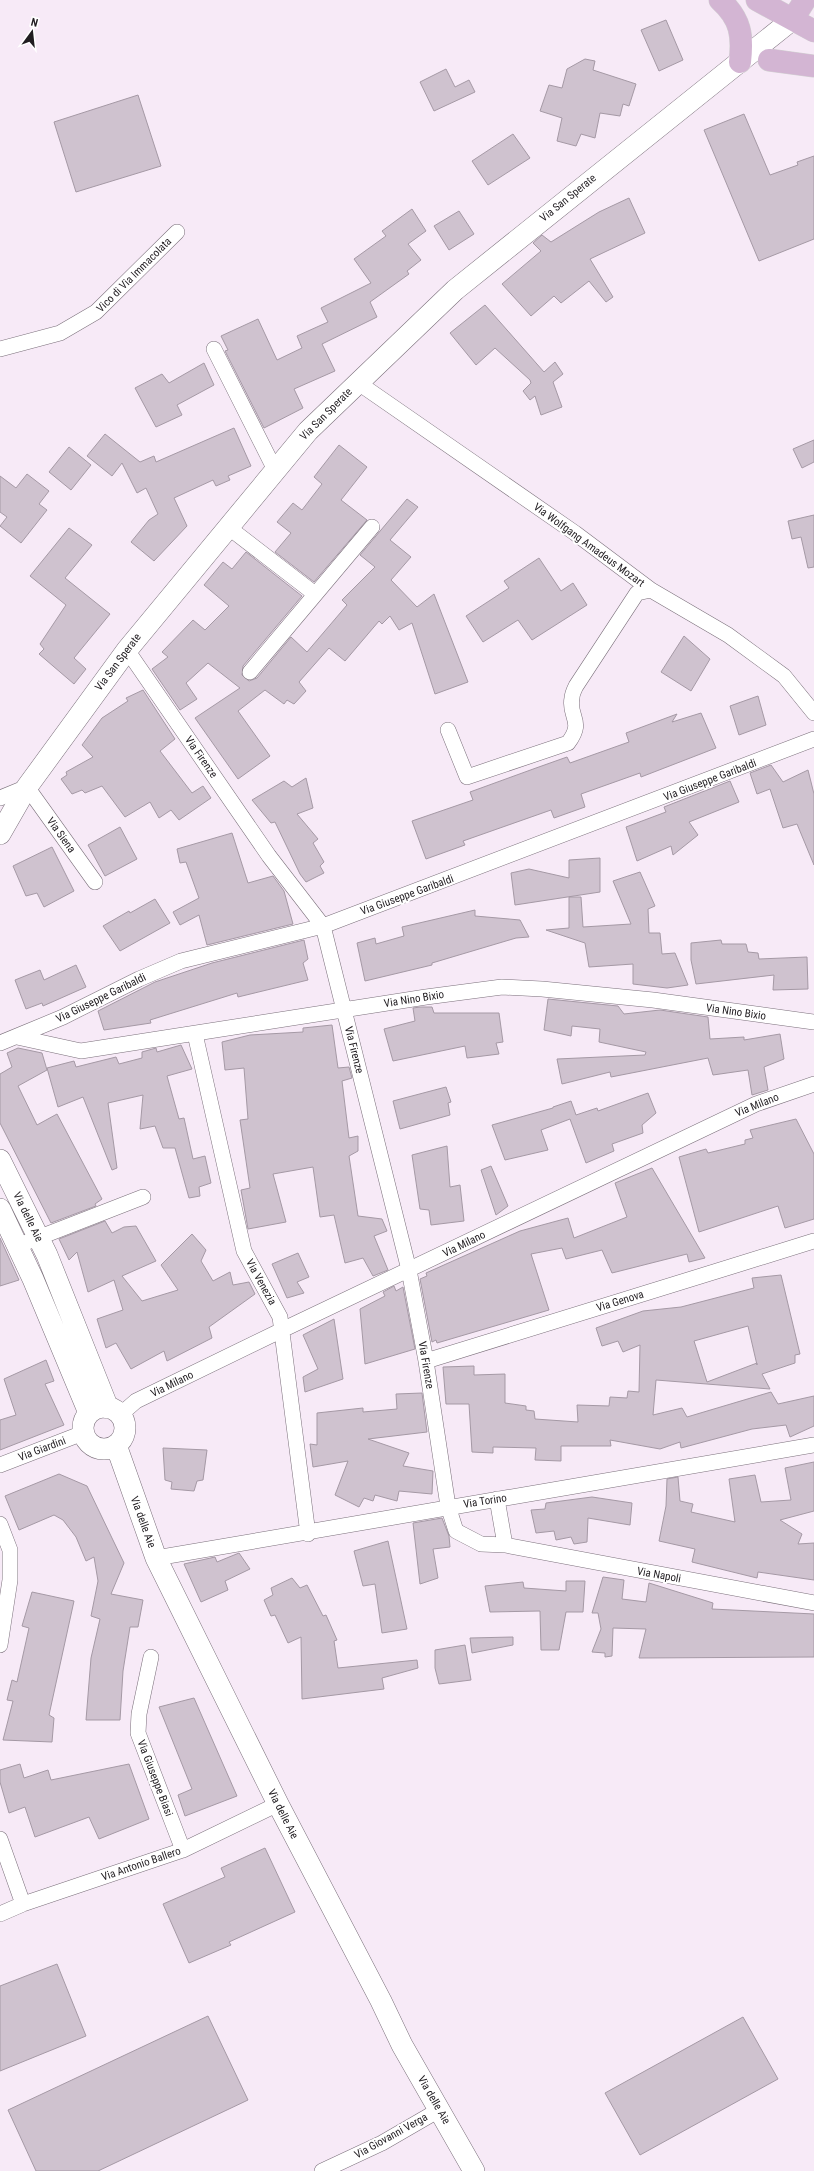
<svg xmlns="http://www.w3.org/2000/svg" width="814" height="2171" font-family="'Roboto Condensed',sans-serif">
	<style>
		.building { fill: #cfc2cf; stroke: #a599a5; fill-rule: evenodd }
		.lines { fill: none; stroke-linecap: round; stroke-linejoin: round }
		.street-casing { stroke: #7b707b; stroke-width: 16 }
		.secondary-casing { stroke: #7b707b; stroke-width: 22 }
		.primary-casing { stroke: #d2d2d2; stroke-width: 23 }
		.street { stroke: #fff; stroke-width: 15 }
		.secondary { stroke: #fff; stroke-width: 21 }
		.primary { stroke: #d3b5d3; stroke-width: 22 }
		.labels { text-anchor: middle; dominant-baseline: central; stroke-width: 4; stroke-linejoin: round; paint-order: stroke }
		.street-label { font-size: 11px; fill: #201c20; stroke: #fff }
	</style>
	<rect width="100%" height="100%" fill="#f7eaf7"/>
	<path class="building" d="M 666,20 L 683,60 L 659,71 L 641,30 Z
		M 585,59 L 595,61 L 593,70 L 636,84 L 629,106 L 623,104 L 620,116 L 600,113 L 595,138 L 581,134 L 576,146 L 557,141 L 562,118 L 540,111 L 549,85 L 562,88 L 567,69 Z
		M 446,69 L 455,87 L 469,80 L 475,92 L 434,111 L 420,82 Z
		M 138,95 L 161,166 L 76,192 L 54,122 Z
		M 744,114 L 770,175 L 798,165 L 797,162 L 814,156 L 814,239 L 759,261 L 704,130 Z
		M 513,134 L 530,158 L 488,185 L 472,161 Z
		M 629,198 L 645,233 L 590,259 L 613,297 L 606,302 L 589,281 L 561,303 L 554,296 L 531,316 L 502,284 L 541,251 L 533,243 L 542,235 L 551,242 L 599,212 Z
		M 412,209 L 426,231 L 408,244 L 421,260 L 407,271 L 409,274 L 370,302 L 377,317 L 322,344 L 335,371 L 294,389 L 303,408 L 264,428 L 225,351 L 228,350 L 221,336 L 258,319 L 277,360 L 302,348 L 297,336 L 328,322 L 321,308 L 371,283 L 354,259 L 386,236 L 382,231 Z
		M 459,211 L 474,234 L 449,250 L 434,226 Z
		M 485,305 L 544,372 L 555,362 L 563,374 L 553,382 L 562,407 L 541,415 L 535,396 L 530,400 L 523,391 L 531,383 L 530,380 L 495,348 L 476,365 L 450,333 Z
		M 204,363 L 214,385 L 177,405 L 182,415 L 156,427 L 135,388 L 162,374 L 169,383 Z
		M 234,428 L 251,466 L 228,476 L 230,480 L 216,486 L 213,480 L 174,498 L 187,526 L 154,561 L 131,542 L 149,520 L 158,514 L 146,488 L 137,493 L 122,463 L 112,476 L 87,456 L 105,434 L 140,462 L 154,456 L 156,462 Z
		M 814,440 L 814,462 L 802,468 L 793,449 Z
		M 339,445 L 367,467 L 341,500 L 367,520 L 314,582 L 275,552 L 291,533 L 277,522 L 293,503 L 302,510 L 322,484 L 314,477 Z
		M 69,447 L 91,465 L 71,490 L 49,472 Z
		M 27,474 L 49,491 L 39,504 L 47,510 L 21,543 L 0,526 L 7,517 L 0,512 L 0,476 L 16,488 Z
		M 407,499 L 418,507 L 390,540 L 411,557 L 391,580 L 417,607 L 434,594 L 468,682 L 435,694 L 412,623 L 399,630 L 390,616 L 382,624 L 379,621 L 345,661 L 329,648 L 299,682 L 306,691 L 294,704 L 287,700 L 284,704 L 265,690 L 238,711 L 270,756 L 238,779 L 195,718 L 240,688 L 208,663 L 186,683 L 197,699 L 180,710 L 152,669 L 168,657 L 162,652 L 193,620 L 205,630 L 229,606 L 204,585 L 223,562 L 232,569 L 246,552 L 302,596 L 243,666 L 242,675 L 249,681 L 257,678 L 291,637 L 307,652 L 347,605 L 342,600 L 375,567 L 360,555 Z
		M 814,515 L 814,567 L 808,568 L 801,537 L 792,539 L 788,521 Z
		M 69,528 L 92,545 L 65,578 L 110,614 L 74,658 L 86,669 L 74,684 L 39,654 L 44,649 L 40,644 L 66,605 L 30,576 Z
		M 539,558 L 561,591 L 573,583 L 587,605 L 532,640 L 518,620 L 483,642 L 466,616 L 509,588 L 504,581 Z
		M 684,636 L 710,659 L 691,691 L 661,672 Z
		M 143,690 L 175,739 L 160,751 L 192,793 L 203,786 L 211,798 L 179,820 L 171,810 L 159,818 L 150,802 L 125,817 L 102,786 L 85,793 L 82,790 L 72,794 L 61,779 L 67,775 L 66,772 L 93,757 L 82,745 L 102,718 L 128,701 L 126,698 Z
		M 758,696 L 766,725 L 739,735 L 730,706 Z
		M 701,713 L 716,748 L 641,777 L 640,773 L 581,794 L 585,807 L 554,818 L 551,810 L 463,841 L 465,845 L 426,859 L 412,821 L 473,800 L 470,792 L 536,768 L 567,757 L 570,763 L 629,742 L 626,733 L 677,714 L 672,722 Z
		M 771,765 L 783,782 L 808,770 L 814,794 L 814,865 L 797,824 L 783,828 L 770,789 L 757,794 L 750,773 Z
		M 306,778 L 313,808 L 297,814 L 318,839 L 313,843 L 324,862 L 320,866 L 324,873 L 306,882 L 300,874 L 275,822 L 271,823 L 252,800 L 284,781 L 292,787 Z
		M 730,781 L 739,802 L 689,822 L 698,835 L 673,855 L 671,846 L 637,861 L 626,827 L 666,812 L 664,807 Z
		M 120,827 L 137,859 L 105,876 L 88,845 Z
		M 232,833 L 248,883 L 273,876 L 284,891 L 293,924 L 207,945 L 199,915 L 180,925 L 173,912 L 199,898 L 186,862 L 180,863 L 177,849 Z
		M 52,847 L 74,891 L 44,907 L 37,893 L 26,896 L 13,866 Z
		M 600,858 L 600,892 L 515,905 L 511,873 L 529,869 L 569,878 L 569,860 Z
		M 640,872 L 655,906 L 648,909 L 649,933 L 660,933 L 662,954 L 675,953 L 688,985 L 667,988 L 633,984 L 633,964 L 589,967 L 585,943 L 546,930 L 569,928 L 569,897 L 581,897 L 583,927 L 631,924 L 613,881 Z
		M 155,899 L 170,923 L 120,951 L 103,926 L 129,911 L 130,913 Z
		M 475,910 L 475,916 L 520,920 L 529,937 L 516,938 L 432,963 L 432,965 L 365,981 L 357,943 L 375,938 L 376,944 L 404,936 L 402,927 Z
		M 304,940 L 308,959 L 303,963 L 308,980 L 238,997 L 237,993 L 150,1020 L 151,1023 L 104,1030 L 98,1011 L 155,982 L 212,963 Z
		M 721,940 L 722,944 L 746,944 L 748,952 L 758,953 L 759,959 L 807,957 L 808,989 L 773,990 L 774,975 L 696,984 L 691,960 L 691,943 Z
		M 76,965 L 86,987 L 43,1006 L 42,1003 L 26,1009 L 15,980 L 40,970 L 44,980 Z
		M 548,999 L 618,1006 L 624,1014 L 660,1010 L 708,1017 L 710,1039 L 744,1037 L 744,1040 L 780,1034 L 784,1059 L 764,1067 L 768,1090 L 752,1095 L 748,1070 L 713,1075 L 708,1058 L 611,1077 L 610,1072 L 562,1084 L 557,1059 L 645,1055 L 646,1052 L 599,1042 L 600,1029 L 572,1026 L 571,1036 L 544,1030 Z
		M 420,1007 L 432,1007 L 434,1013 L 499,1013 L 503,1042 L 496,1043 L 499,1054 L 467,1058 L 465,1046 L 393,1061 L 384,1029 L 415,1021 L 413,1008 Z
		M 332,1025 L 338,1068 L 349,1067 L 352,1078 L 342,1081 L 349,1138 L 358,1136 L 358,1151 L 349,1156 L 358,1216 L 382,1219 L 387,1231 L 374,1236 L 388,1270 L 373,1276 L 363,1258 L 345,1263 L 334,1215 L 320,1217 L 313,1167 L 273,1174 L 286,1222 L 248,1229 L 241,1190 L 250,1188 L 240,1120 L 248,1119 L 244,1068 L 225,1070 L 222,1042 L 250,1035 L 303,1032 L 303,1028 Z
		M 181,1045 L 192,1069 L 167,1076 L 179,1119 L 184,1118 L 193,1159 L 205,1156 L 211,1183 L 199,1187 L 200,1196 L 189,1198 L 175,1148 L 163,1148 L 155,1126 L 140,1129 L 143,1095 L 108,1103 L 117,1168 L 112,1170 L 83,1097 L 58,1107 L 47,1068 L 74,1061 L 76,1067 L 116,1057 L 119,1064 L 142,1058 L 142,1052 L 156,1048 L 157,1052 Z
		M 18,1048 L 42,1053 L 47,1070 L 18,1086 L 37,1125 L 57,1114 L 102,1199 L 95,1204 L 96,1206 L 51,1223 L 0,1123 L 0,1074 L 12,1067 L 7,1053 Z
		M 446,1087 L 451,1102 L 448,1103 L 450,1115 L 400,1129 L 393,1101 Z
		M 648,1093 L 656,1113 L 642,1125 L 643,1133 L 612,1144 L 614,1151 L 586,1163 L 570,1119 L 541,1130 L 548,1150 L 505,1160 L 492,1125 L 553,1108 L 553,1107 L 571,1101 L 576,1115 L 597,1108 L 598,1111 Z
		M 796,1119 L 814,1154 L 814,1219 L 785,1228 L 778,1206 L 699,1232 L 679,1157 L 706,1149 L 708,1153 L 745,1144 L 745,1140 L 753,1138 L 750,1130 Z
		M 447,1146 L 450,1187 L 460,1185 L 464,1221 L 431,1225 L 429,1210 L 420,1209 L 412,1155 Z
		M 491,1166 L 508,1206 L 496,1215 L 481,1170 Z
		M 652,1168 L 705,1258 L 689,1262 L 687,1254 L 612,1273 L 602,1250 L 566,1259 L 562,1248 L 531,1254 L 549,1310 L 437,1343 L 436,1340 L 432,1342 L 420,1279 L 427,1276 L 426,1273 L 520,1231 L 568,1218 L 574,1238 L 627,1217 L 615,1183 Z
		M 105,1221 L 112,1233 L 124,1227 L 136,1226 L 156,1261 L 122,1276 L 142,1301 L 178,1290 L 161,1265 L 192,1234 L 206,1250 L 201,1261 L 213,1281 L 230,1272 L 233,1285 L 249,1282 L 255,1294 L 209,1327 L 212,1338 L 167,1361 L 164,1351 L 131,1369 L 116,1343 L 106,1348 L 97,1319 L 123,1310 L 114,1280 L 88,1292 L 77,1252 L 69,1260 L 59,1239 Z
		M 0,1238 L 19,1280 L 0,1286 Z
		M 298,1253 L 309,1277 L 297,1282 L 304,1293 L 287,1298 L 272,1264 Z
		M 781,1275 L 800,1354 L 795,1355 L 795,1363 L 762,1374 L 770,1389 L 656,1380 L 653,1415 L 682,1408 L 687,1417 L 771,1392 L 778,1404 L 814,1396 L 814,1426 L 790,1437 L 786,1425 L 752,1429 L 681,1448 L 680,1442 L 660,1449 L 610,1440 L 611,1446 L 561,1446 L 561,1461 L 535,1460 L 536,1448 L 493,1447 L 493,1453 L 472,1452 L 469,1404 L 446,1404 L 443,1367 L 474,1366 L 474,1375 L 505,1374 L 505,1403 L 526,1406 L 526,1410 L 534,1411 L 535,1419 L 578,1422 L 577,1405 L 609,1406 L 610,1397 L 627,1398 L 628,1391 L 639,1392 L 640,1345 L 623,1352 L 618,1341 L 602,1346 L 596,1328 L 643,1311 L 681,1307 L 754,1288 L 752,1278 ZM 748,1326 L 757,1365 L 757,1363 L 707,1382 L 694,1341 Z
		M 394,1286 L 396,1291 L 403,1287 L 415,1349 L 365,1364 L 360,1309 L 385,1296 L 383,1292 Z
		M 334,1319 L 343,1379 L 305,1392 L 303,1377 L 318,1369 L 303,1335 Z
		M 46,1360 L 54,1381 L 45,1384 L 64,1425 L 0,1450 L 0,1420 L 16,1415 L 4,1379 Z
		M 422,1393 L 427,1432 L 368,1439 L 409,1453 L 403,1466 L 433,1471 L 432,1494 L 399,1491 L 397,1501 L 375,1495 L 373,1501 L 364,1498 L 359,1507 L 335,1495 L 348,1461 L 313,1467 L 310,1444 L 317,1445 L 317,1413 L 363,1408 L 363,1412 L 397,1409 L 396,1394 Z
		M 163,1448 L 207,1450 L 203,1480 L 197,1481 L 194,1491 L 171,1489 L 172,1482 L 165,1480 Z
		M 814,1462 L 814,1511 L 780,1520 L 802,1534 L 798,1544 L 814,1543 L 814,1580 L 758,1572 L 757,1578 L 692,1562 L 695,1549 L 659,1541 L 666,1506 L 667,1479 L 678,1477 L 680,1501 L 693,1504 L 691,1512 L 735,1522 L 729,1479 L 755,1475 L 761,1502 L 791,1500 L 785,1468 Z
		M 59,1474 L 87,1486 L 124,1563 L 111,1594 L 143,1600 L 138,1627 L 130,1627 L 123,1671 L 120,1720 L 86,1720 L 91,1658 L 100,1619 L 91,1616 L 98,1581 L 94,1557 L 86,1561 L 76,1537 L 63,1520 L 54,1515 L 19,1530 L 5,1496 Z
		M 592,1497 L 632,1503 L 630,1525 L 588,1518 L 587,1542 L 574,1544 L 571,1537 L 556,1540 L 554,1531 L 536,1533 L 531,1510 L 545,1509 L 546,1503 Z
		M 442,1518 L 449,1536 L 450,1547 L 433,1549 L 438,1578 L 420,1584 L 413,1523 Z
		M 388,1541 L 407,1629 L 382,1633 L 375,1584 L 363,1586 L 354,1551 Z
		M 239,1553 L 250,1569 L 225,1581 L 228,1590 L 201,1602 L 184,1564 L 215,1557 L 217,1562 Z
		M 603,1577 L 624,1580 L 622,1599 L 646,1602 L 649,1583 L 713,1603 L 712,1609 L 814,1614 L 814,1657 L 639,1658 L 646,1629 L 613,1628 L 612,1656 L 605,1657 L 605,1653 L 592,1652 L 601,1629 L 598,1613 L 592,1613 Z
		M 292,1578 L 300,1588 L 307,1585 L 323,1616 L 326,1615 L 337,1640 L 334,1641 L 338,1668 L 417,1660 L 418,1668 L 382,1678 L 384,1689 L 302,1699 L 301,1637 L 288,1643 L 275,1615 L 271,1616 L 264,1600 L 273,1595 L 271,1588 Z
		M 566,1581 L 585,1581 L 583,1612 L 566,1612 L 559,1650 L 541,1650 L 540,1611 L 490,1612 L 485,1586 L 523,1582 L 524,1588 L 566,1591 Z
		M 32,1592 L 74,1601 L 49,1715 L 54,1718 L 52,1742 L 3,1740 L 13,1701 L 7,1700 L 12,1680 L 17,1682 L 29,1628 L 22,1626 Z
		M 513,1637 L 513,1645 L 472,1653 L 470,1638 Z
		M 465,1645 L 471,1680 L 439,1684 L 435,1668 L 435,1650 Z
		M 194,1698 L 237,1796 L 185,1816 L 178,1795 L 192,1789 L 159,1707 Z
		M 20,1764 L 24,1778 L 48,1770 L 51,1780 L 129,1764 L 149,1819 L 99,1839 L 89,1817 L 35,1837 L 25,1807 L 9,1813 L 0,1782 L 0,1770 Z
		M 265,1848 L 295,1912 L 229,1942 L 231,1945 L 189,1963 L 163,1904 L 225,1877 L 221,1868 Z
		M 57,1964 L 86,2036 L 0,2071 L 0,1986 Z
		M 208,2016 L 248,2100 L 98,2171 L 36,2171 L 8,2110 Z
		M 743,2017 L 778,2079 L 640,2155 L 605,2093 Z"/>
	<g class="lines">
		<defs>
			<path id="street" d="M 0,349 L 60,333 L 96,312 L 177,232
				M 214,349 L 275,470
				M 357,382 L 575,533 L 651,590 L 728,635 L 784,676 L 814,713
				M 228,527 L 315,594
				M 127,650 L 269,856 L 323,926 L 409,1270 L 426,1361 L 448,1506 L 456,1531 L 481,1544 L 505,1545 L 497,1499
				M 250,672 L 372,527
				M 448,730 L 467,777 L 568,743 C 585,721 568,717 572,698 C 572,694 574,690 576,686 L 637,593 L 651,590
				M 0,798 L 27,787 L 95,882
				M 195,1034 L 244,1251 L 280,1317 L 308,1534
				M 17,1037 L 81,1051 L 426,997 L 502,987 L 542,989 L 653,1000 L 814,1022
				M 0,1043 L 63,1017 L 139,979 L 181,961 L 323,926 L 814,739
				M 17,1246 L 143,1197
				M 426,1361 L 814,1241
				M 120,1415 L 136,1401 L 280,1331 L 756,1104 L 814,1084
				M 0,1465 L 83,1433
				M 0,1524 L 10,1550 L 10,1580 L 0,1645
				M 505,1545 L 814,1603
				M 156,1558 C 376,1520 595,1482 814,1445
				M 151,1657 L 139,1714 L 138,1733 L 183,1850
				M 0,1839 L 23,1904
				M 0,1914 L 23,1904 L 183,1850 L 278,1804
				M 322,2171 L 382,2143 L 439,2110"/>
			<path id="secondary" d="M 0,834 L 27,787 L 127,650 L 308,431 L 455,290 L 793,19
				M 0,1160 L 47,1255 L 108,1408
				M 0,1209 L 33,1279 L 89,1413
				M83 1428a21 21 0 1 1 42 0a21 21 0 1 1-42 0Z
				M 116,1445 L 156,1558 L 278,1804 L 381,2001 L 402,2045 L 474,2171"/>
			<path id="primary" d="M 720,0 C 741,19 743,36 740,62
				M 757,0 L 814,31
				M 793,19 L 805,0
				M 769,60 L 814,66"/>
		</defs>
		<use href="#street" class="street-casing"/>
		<use href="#secondary" class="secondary-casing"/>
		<use href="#primary" class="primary-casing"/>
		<use href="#street" class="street"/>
		<use href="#secondary" class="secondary"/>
		<use href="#primary" class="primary"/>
	</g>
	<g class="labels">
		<g class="street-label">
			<text transform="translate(568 198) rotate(-39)">Via San Sperate</text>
			<text transform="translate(134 275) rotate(-45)">Vico di Via Immacolata</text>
			<text transform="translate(326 414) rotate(-45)">Via San Sperate</text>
			<text transform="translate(589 545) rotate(36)">Via Wolfgang Amadeus Mozart</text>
			<text transform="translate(118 662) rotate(-53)">Via San Sperate</text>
			<text transform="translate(201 757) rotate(55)">Via Firenze</text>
			<text transform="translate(710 780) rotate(-21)">Via Giuseppe Garibaldi</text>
			<text transform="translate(61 835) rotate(54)">Via Siena</text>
			<text transform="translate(407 895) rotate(-20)">Via Giuseppe Garibaldi</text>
			<text transform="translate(101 998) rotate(-26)">Via Giuseppe Garibaldi</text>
			<text transform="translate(414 999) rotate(-9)">Via Nino Bixio</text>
			<text transform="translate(736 1012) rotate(8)">Via Nino Bixio</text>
			<text transform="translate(354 1050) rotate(76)">Via Firenze</text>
			<text transform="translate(757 1105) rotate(-22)">Via Milano</text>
			<text transform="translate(28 1217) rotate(64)">Via delle Aie</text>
			<text transform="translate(464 1244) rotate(-26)">Via Milano</text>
			<text transform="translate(261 1282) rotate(61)">Via Venezia</text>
			<text transform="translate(620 1301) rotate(-17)">Via Genova</text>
			<text transform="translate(426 1365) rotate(80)">Via Firenze</text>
			<text transform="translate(172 1384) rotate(-26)">Via Milano</text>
			<text transform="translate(42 1449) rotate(-21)">Via Giardini</text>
			<text transform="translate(485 1501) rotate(-9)">Via Torino</text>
			<text transform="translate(143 1522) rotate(70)">Via delle Aie</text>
			<text transform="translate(659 1575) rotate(10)">Via Napoli</text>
			<text transform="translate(155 1778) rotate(69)">Via Giuseppe Biasi</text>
			<text transform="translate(283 1814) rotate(63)">Via delle Aie</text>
			<text transform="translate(141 1864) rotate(-19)">Via Antonio Ballero</text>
			<text transform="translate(434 2100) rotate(60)">Via delle Aie</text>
			<text transform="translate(391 2136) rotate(-29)">Via Giovanni Verga</text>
		</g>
	</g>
	<g transform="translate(32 32) rotate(15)" stroke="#ffffff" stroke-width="3" paint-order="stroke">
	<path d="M0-3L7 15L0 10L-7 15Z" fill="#201c20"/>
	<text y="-6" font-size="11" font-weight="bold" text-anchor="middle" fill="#201c20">N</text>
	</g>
</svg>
